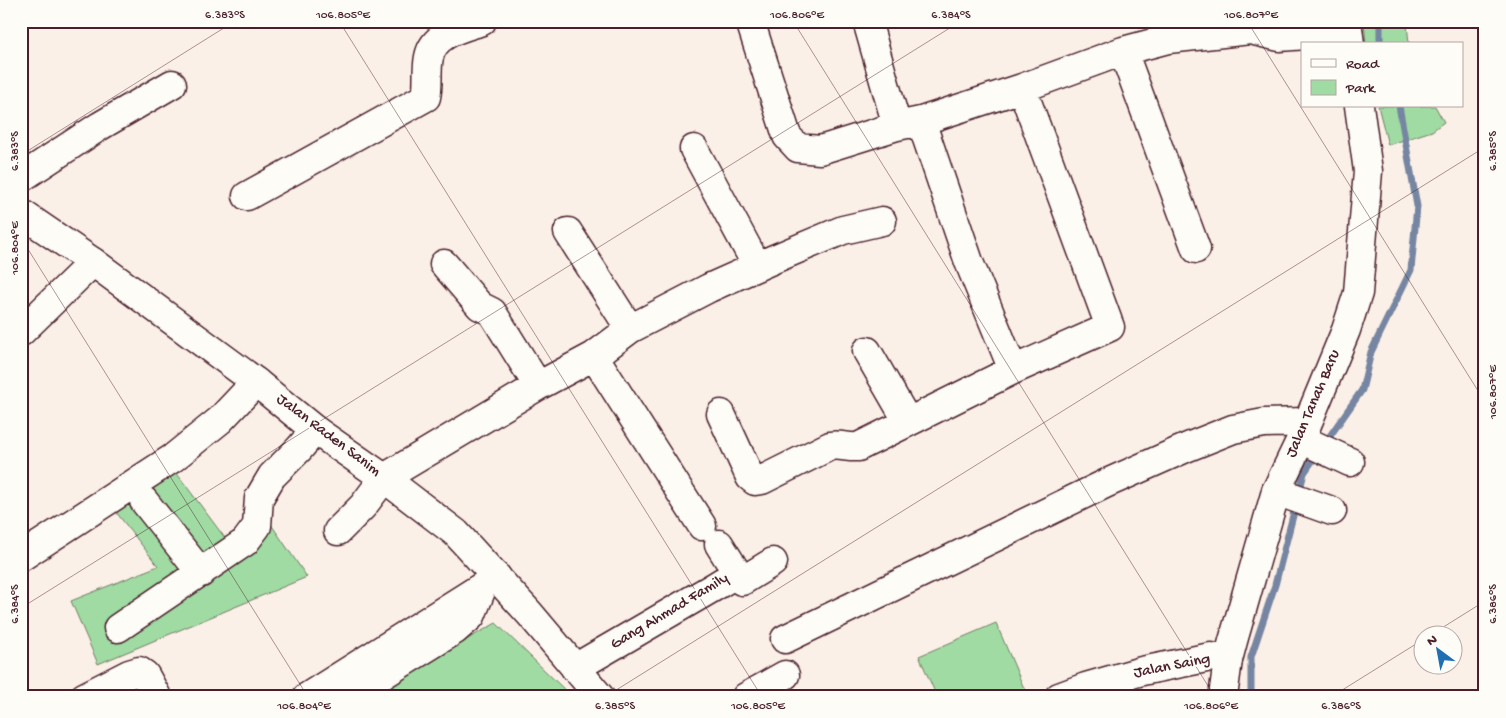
<svg xmlns="http://www.w3.org/2000/svg" width="1506" height="718" font-family="'Gochi Hand',sans-serif">
	<style>
		.green { fill: #9fdba2; stroke: #747d66 }
		.lines { fill: none; stroke-linecap: round; stroke-linejoin: round }
		.stream { stroke: #7686a2; stroke-width: 7 }
		.street-casing { stroke: #4a1f2b; stroke-width: 31 }
		.secondary-casing { stroke: #4a1f2b; stroke-width: 31 }
		.street { stroke: #fdfcf7; stroke-width: 28 }
		.secondary { stroke: #fdfcf7; stroke-width: 28 }
		.ticks { fill: none; stroke: #4a1f2b; stroke-width: 1; stroke-opacity: 0.45 }
		.labels { text-anchor: middle; dominant-baseline: central; stroke-width: 4; stroke-linejoin: round; paint-order: stroke }
		.street-label { font-size: 16px; fill: #4a1f2b; stroke: #fdfcf7 }
		.neatline { fill: none; stroke: #4a1f2b; stroke-width: 2 }
		.ticks-label { font-size: 12px; text-anchor: middle; fill: #4a1f2b }
	</style>
	<rect width="100%" height="100%" fill="#fbf0e7"/>
	<filter id="ink" filterUnits="userSpaceOnUse"><feTurbulence type="fractalNoise" baseFrequency=".02" numOctaves="2"/><feDisplacementMap in="SourceGraphic" scale="10" xChannelSelector="R" yChannelSelector="G"/><feConvolveMatrix kernelMatrix="1 2 1 2 8 2 1 2 1" color-interpolation-filters="sRGB"/></filter>
	<g filter="url(#ink)">
		<path class="green" d="M 1364,21 L 1415,21 L 1407,23 L 1409,44 L 1366,44 Z
			M 1378,106 L 1435,106 L 1444,122 L 1432,131 L 1388,145 Z
			M 169,463 L 225,538 L 266,517 L 307,577 L 98,664 L 71,601 L 158,566 L 109,503 Z
			M 496,623 L 570,695 L 568,697 L 364,697 Z
			M 996,623 L 1026,693 L 1018,697 L 937,697 L 919,656 Z"/>
		<g class="lines">
			<path class="stream" d="M 1380,21 L 1380,39 L 1381,44
				M 1325,443 L 1362,390 L 1371,352 L 1411,270 L 1417,206 L 1399,106
				M 1299,493 L 1304,473 L 1317,454
				M 1251,697 L 1251,657 L 1275,585 L 1296,504"/>
			<defs>
				<path id="street" d="M 750,21 L 787,136 L 798,148 L 820,150 L 897,126 L 921,121 L 1022,88 L 1123,51 L 1168,39 L 1250,30 L 1268,21
					M 867,21 L 897,126
					M 1250,30 L 1279,37 L 1348,32
					M 1123,51 L 1196,249
					M 921,121 L 969,262 L 1013,370
					M 694,149 L 757,266
					M 21,178 L 100,126 L 172,84
					M 247,196 L 426,97 C 429,84 426,70 429,57 C 434,33 462,28 482,21
					M 568,232 L 630,329
					M 444,264 L 480,306 L 492,312 L 538,386
					M 21,332 L 93,262
					M 867,351 L 908,422
					M 594,356 L 702,526
					M 721,414 L 750,477 L 755,481 L 762,480 L 830,446 C 840,444 848,448 858,447 L 1013,370 L 1110,327 L 1022,88
					M 1301,439 L 1350,462
					M 1276,491 L 1332,511
					M 144,501 L 201,573
					M 338,531 L 363,506 L 384,478 L 538,386 L 594,356 L 630,329 L 709,288 L 774,259 L 843,230 L 882,221
					M 21,557 L 173,458 L 220,420 L 256,382
					M 737,573 L 742,581 L 773,562
					M 118,628 L 245,542 L 257,526 L 259,498 L 272,476 L 299,449 L 315,430
					M 785,639 L 1107,483 L 1188,447 L 1233,429 L 1264,423 L 1307,422
					M 575,668 L 714,587 L 737,573 L 719,544
					M 84,697 L 129,674 L 139,671 L 145,675 L 157,697
					M 307,697 L 497,577
					M 347,697 L 455,630 L 471,616 L 483,586
					M 746,697 L 785,675
					M 1059,697 L 1086,687 L 1142,671 L 1211,657 L 1228,660"/>
				<path id="secondary" d="M 1347,21 L 1350,44
					M 21,213 L 93,262 L 256,382 L 315,430 L 384,478 L 456,533 L 530,614 L 600,697
					M 1223,697 L 1228,660 L 1233,641 L 1276,491 L 1301,439 L 1346,330 L 1358,293 L 1368,171 L 1359,106"/>
			</defs>
			<use href="#street" class="street-casing"/>
			<use href="#secondary" class="secondary-casing"/>
			<use href="#street" class="street"/>
			<use href="#secondary" class="secondary"/>
		</g>
	</g>
	<path class="ticks" d="M 339,21 L 762,697M 793,21 L 1215,697M 1247,21 L 1485,402M 21,155 L 235,21M 21,238 L 308,697M 21,608 L 961,21M 1429,636 L 1485,601M 605,697 L 1485,147M 1331,697 L 1424,639"/>
	<g class="labels">
		<g class="street-label">
			<text transform="translate(1314 404) rotate(-67)">Jalan Tanah Baru</text>
			<text transform="translate(328 436) rotate(37)">Jalan Raden Sanim</text>
			<text transform="translate(670 612) rotate(-31)">Gang Ahmad Family</text>
			<text transform="translate(1172 667) rotate(-11)">Jalan Saing</text>
		</g>
	</g>
	<rect width="1506" height="718" fill="none" stroke="#fdfcf7" stroke-width="55"/>
	<rect x="1301" y="42" width="162" height="65" fill="#fdfcf7" stroke="#b5a4a5"/>
	<rect x="1311" y="59" width="25" height="8" fill="#fdfcf7" stroke="#b5a4a5"/>
	<text x="1346" y="68" font-size="15" fill="#4a1f2b">Road</text>
	<rect x="1311" y="80" width="25" height="15" fill="#9fdba2" stroke="#b5a4a5"/>
	<text x="1346" y="92" font-size="15" fill="#4a1f2b">Park</text>
	<g transform="translate(1438 650) rotate(328)"><circle r="24" fill="#fdfcf7" stroke="#b5a4a5"/>
	<path d="M0-4L9 19L0 12L-9 19Z" fill="#1f6fb2"/>
	<text y="-8" font-size="14" font-weight="bold" text-anchor="middle" fill="#4a1f2b">N</text>
	</g>
	<rect x="28" y="28" width="1450" height="662" class="neatline"/>
	<g class="ticks-label">
		<text x="225" y="18">6.383°S</text>
		<text x="343" y="18">106.805°E</text>
		<text x="797" y="18">106.806°E</text>
		<text x="951" y="18">6.384°S</text>
		<text x="1251" y="18">106.807°E</text>
		<text transform="translate(14 151) rotate(-90)" y="4">6.383°S</text>
		<text transform="translate(1492 151) rotate(-90)" y="4">6.385°S</text>
		<text transform="translate(14 248) rotate(-90)" y="4">106.804°E</text>
		<text transform="translate(1492 392) rotate(-90)" y="4">106.807°E</text>
		<text transform="translate(14 604) rotate(-90)" y="4">6.384°S</text>
		<text transform="translate(1492 604) rotate(-90)" y="4">6.386°S</text>
		<text x="304" y="709">106.804°E</text>
		<text x="615" y="709">6.385°S</text>
		<text x="758" y="709">106.805°E</text>
		<text x="1211" y="709">106.806°E</text>
		<text x="1341" y="709">6.386°S</text>
	</g>
</svg>
